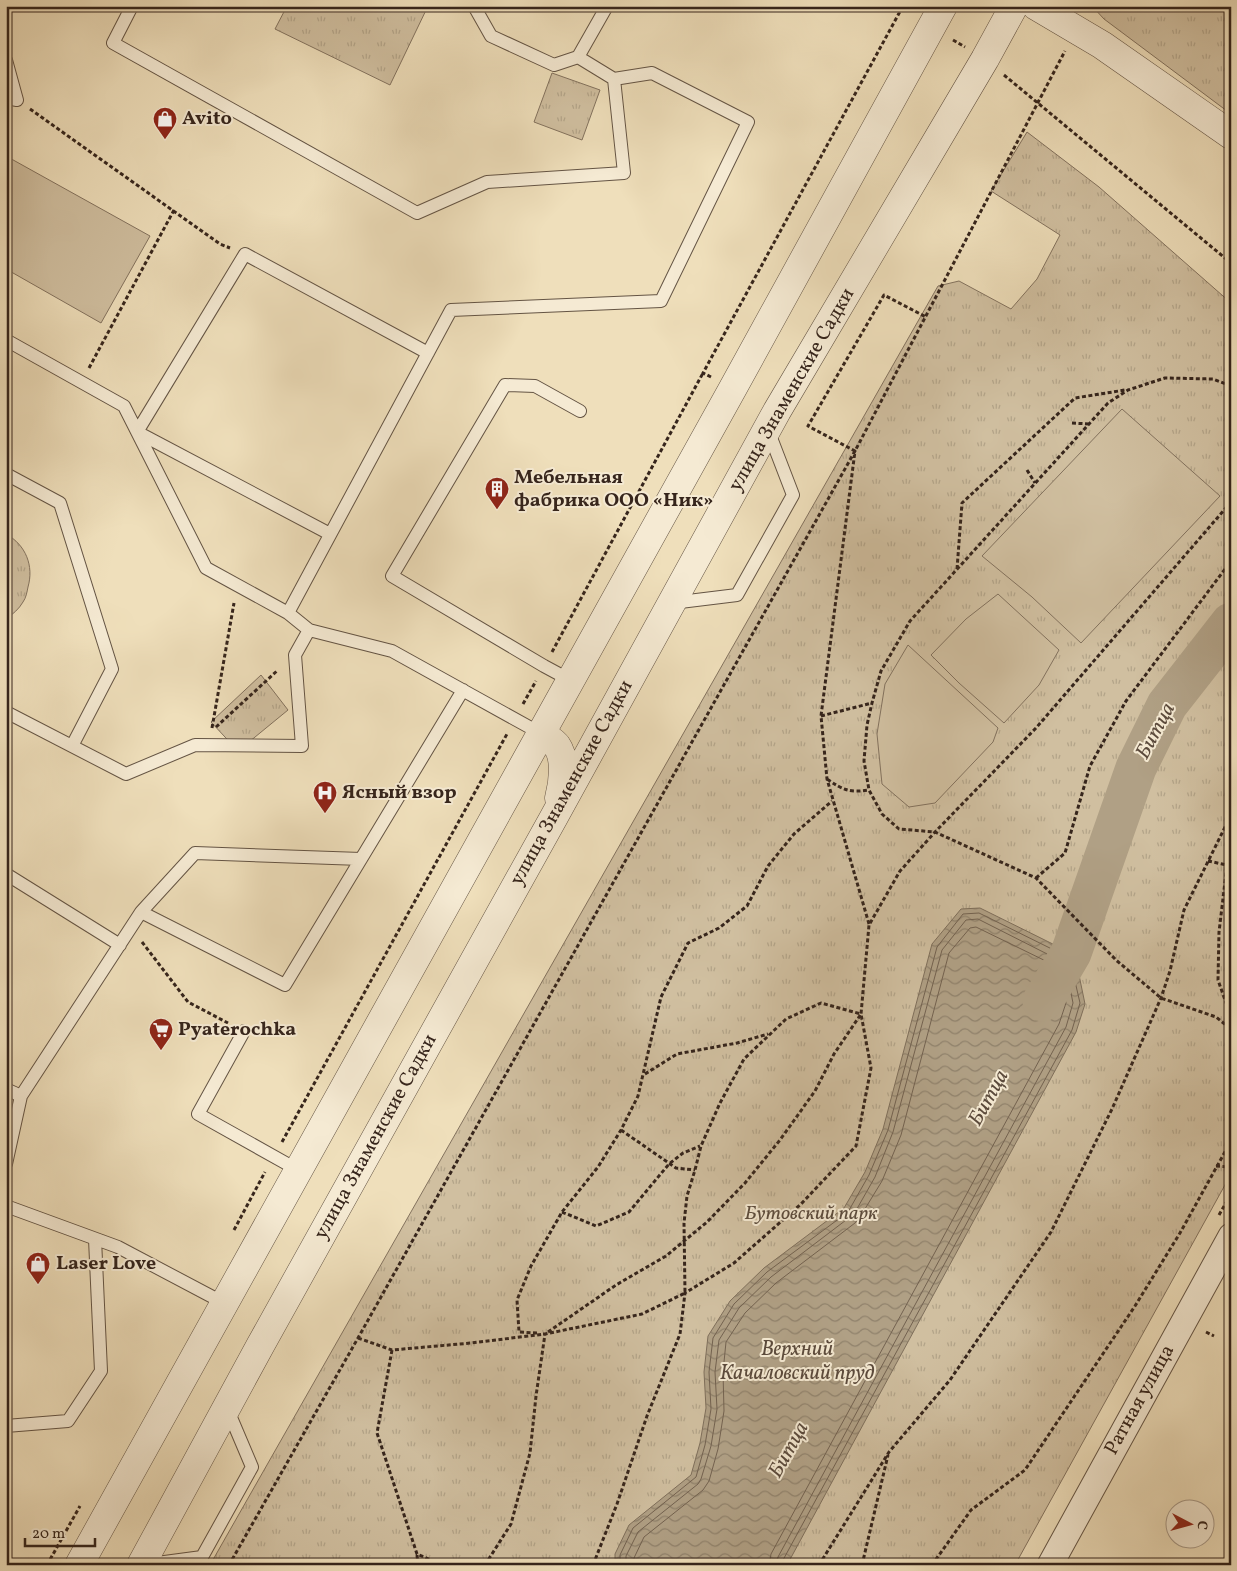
<svg xmlns="http://www.w3.org/2000/svg" width="1237" height="1571" font-family="Vollkorn,serif">
	<style>
		.grass { fill: url(#grass-tufts); stroke: #83725e }
		.pitch { fill: #d0bfa0; stroke: #83725e }
		.water { fill: url(#water-waves); stroke: #7f6f5b }
		.lines { fill: none; stroke-linecap: round; stroke-linejoin: round }
		.shore { stroke: #736250; stroke-width: 1 }
		.river { stroke: #b0a085; stroke-width: 41 }
		.service-casing { stroke: #645444; stroke-width: 14 }
		.minor-casing { stroke: #645444; stroke-width: 27 }
		.tertiary-casing { stroke: #645444; stroke-width: 29 }
		.path { stroke: #36251c; stroke-width: 3; stroke-dasharray: 4 2.5; stroke-linecap: butt }
		.service { stroke: #f5ead3; stroke-width: 12 }
		.minor { stroke: #f5ead3; stroke-width: 25 }
		.tertiary { stroke: #f5ead3; stroke-width: 28 }
		.labels { text-anchor: middle; dominant-baseline: central; stroke-width: 4; stroke-linejoin: round; paint-order: stroke }
		.poi-label { font-size: 20px; font-weight: bold; fill: #36251c; stroke: #f5ead3; text-anchor: start }
		.street-label { font-size: 20px; fill: #36251c; stroke: #f5ead3 }
		.park-label { font-size: 20px; font-style: italic; fill: #5c4c3d; stroke: #f5ead3 }
		.water-label { font-size: 21px; font-style: italic; fill: #5b4a3c; stroke: #f5ead3 }
	</style>
	<defs>
		<pattern id="grass-tufts" width="24" height="20" patternUnits="userSpaceOnUse" patternTransform="scale(1.25)"><rect width="24" height="20" fill="#d0bfa0"/><path d="M3 7l-1-3M5 7V3M7 7l1-3M15 17l-1-3M17 17v-4M19 17l1-3" fill="none" stroke="#b3a489"/></pattern>
		<pattern id="water-waves" width="16" height="10" patternUnits="userSpaceOnUse" patternTransform="scale(1.25)"><rect width="16" height="10" fill="#b0a085"/><path d="M0 5q4-4 8 0t8 0" fill="none" stroke="#90826c"/></pattern>
	</defs>
	<rect width="100%" height="100%" fill="#efdfbb"/>
	<filter id="stains"><feTurbulence type="fractalNoise" baseFrequency=".004" numOctaves="4"/><feColorMatrix values="0 0 0 0 .2 0 0 0 0 .09 0 0 0 0 .02 0 0 0 .5 -.17"/></filter>
	<radialGradient id="worn" r=".72"><stop offset=".6" stop-color="#630" stop-opacity="0"/><stop offset="1" stop-color="#630" stop-opacity=".3"/></radialGradient>
	<path class="grass" d="M 287,6 L 428,6 L 390,85 L 275,29 Z
		M 1092,6 L 1231,6 L 1231,114 L 1104,19 Z
		M 552,73 L 600,90 L 582,140 L 534,122 Z
		M 1027,132 L 1099,187 L 1231,303 L 1231,1174 L 1015,1565 L 210,1565 L 938,286 L 959,281 L 1011,309 L 1037,279 L 1060,235 L 991,191 Z
		M 6,534 C 26,545 34,566 28,587 C 27,592 26,598 23,602 C 19,609 13,614 6,619 Z
		M 261,675 L 288,710 L 238,751 L 211,722 Z"/>
	<path class="pitch" d="M 6,156 L 150,236 L 101,323 L 6,269 Z
		M 1122,409 L 1220,496 L 1081,643 L 1032,597 L 982,556 Z
		M 998,594 L 1059,650 L 1039,685 L 1004,723 L 959,683 L 931,655 L 966,619 Z
		M 908,645 L 998,728 L 993,742 L 935,803 L 909,807 L 882,784 L 877,734 L 885,684 Z"/>
	<path class="water" d="M 980,908 L 1071,953 L 1079,975 L 1085,1004 L 1076,1032 L 787,1565 L 615,1565 L 615,1554 L 629,1525 L 691,1475 L 700,1443 L 706,1408 L 704,1372 L 708,1336 L 730,1301 L 764,1268 L 844,1208 L 865,1172 L 883,1129 L 932,944 L 961,909 Z"/>
	<g class="lines">
		<path class="shore" d="M 620,1565 L 620,1555 L 633,1528 L 696,1477 L 705,1445 L 711,1409 L 709,1372 L 713,1338 L 734,1304 L 767,1272 L 848,1212 L 869,1175 L 888,1130 L 937,947 L 963,914 L 979,913 L 1066,956 L 1074,977 L 1080,1003 L 1072,1030 L 783,1560 L 783,1565
			M 626,1565 L 626,1556 L 638,1532 L 698,1484 L 701,1479 L 711,1446 L 717,1409 L 715,1372 L 719,1340 L 739,1308 L 771,1277 L 854,1214 L 875,1177 L 893,1132 L 942,950 L 966,920 L 978,919 L 1061,961 L 1068,978 L 1073,1003 L 1066,1027 L 778,1557 L 776,1565
			M 634,1565 L 634,1558 L 644,1537 L 703,1490 L 709,1481 L 718,1449 L 724,1411 L 723,1372 L 726,1342 L 745,1313 L 776,1283 L 855,1223 L 860,1217 L 882,1181 L 901,1135 L 949,953 L 970,928 L 976,927 L 1056,966 L 1061,980 L 1066,1003 L 1059,1024 L 771,1554 L 769,1565"/>
		<path class="river" d="M 1043,1001 L 1071,953 L 1136,768 L 1167,705 L 1231,623"/>
		<defs>
			<path id="service" d="M 132,6 L 113,43 L 417,213 L 487,182 L 624,173 L 614,79
				M 578,57 L 607,6
				M 6,60 L 17,100 L 6,98
				M 6,340 L 124,406 L 206,568 L 288,613 L 309,630
				M 6,474 L 60,503 L 112,669 L 72,746
				M 330,534 L 137,432 L 245,254 L 428,353
				M 672,603 L 737,595 L 793,495 L 768,430
				M 288,613 L 451,310 L 661,301 L 748,122 L 652,73 L 614,79 L 578,57 L 554,65 L 491,36 L 474,6
				M 570,680 L 544,666 L 392,576 L 505,385 L 535,386 L 580,411
				M 6,712 L 126,774 L 195,745 L 302,746 L 295,655 L 309,630 L 392,651 L 540,733
				M 6,874 L 120,945
				M 141,912 L 195,853 L 361,859
				M 244,1031 L 198,1114 L 298,1170
				M 6,1089 L 21,1096
				M 6,1164 L 21,1096 L 141,912 L 285,985 L 463,690
				M 6,1206 L 118,1247 L 224,1303
				M 6,1426 L 68,1421 L 101,1371 L 95,1239
				M 142,1565 L 202,1557 L 252,1467 L 227,1408"/>
			<path id="minor" d="M 1050,1565 L 1231,1236"/>
			<path id="tertiary" d="M 1036,6 L 1102,45 L 1231,135
				M 540,733 C 545,737 554,741 557,746 C 566,759 563,783 559,798
				M 79,1565 L 733,388 L 943,6
				M 141,1565 L 260,1346 L 554,817 L 777,411 L 985,59 L 1014,6"/>
		</defs>
		<use href="#service" class="service-casing"/>
		<use href="#minor" class="minor-casing"/>
		<use href="#tertiary" class="tertiary-casing"/>
		<path class="path" d="M 953,40 L 965,47
			M 1004,75 L 1231,263
			M 30,109 L 220,244 L 230,248
			M 89,368 L 174,210
			M 711,377 L 703,373 L 903,6
			M 1231,386 L 1213,379 L 1165,378 L 1128,390 L 1108,403 L 910,621 L 881,671 L 872,703 L 867,725 L 864,761 L 869,790 L 882,814 L 899,829 L 935,832 L 1036,878 L 1116,960 L 1161,998 L 1216,1017 L 1231,1029
			M 1072,423 L 1089,424
			M 1027,470 L 1035,483
			M 957,569 L 962,503 L 1075,398 L 1125,390
			M 552,652 L 703,373
			M 523,704 L 536,681
			M 821,716 L 872,703
			M 216,727 L 278,670
			M 212,728 L 234,603
			M 827,779 C 843,790 849,793 869,790
			M 1231,854 L 1227,865 L 1219,932 L 1218,980 L 1231,1017
			M 1208,861 L 1227,865
			M 1036,878 L 1065,853 L 1090,766 L 1126,701 L 1231,561
			M 869,924 L 827,779 L 821,716 L 855,451 L 808,426 L 884,295 L 926,317
			M 142,942 L 188,1002 L 228,1023
			M 645,1074 L 677,1054 L 737,1043 L 768,1034
			M 621,1130 L 676,1168 L 695,1170
			M 282,1142 L 507,734
			M 1216,1166 L 1231,1167
			M 562,1212 L 596,1226 L 629,1212 L 669,1164 L 683,1153 L 700,1146
			M 1219,1215 L 1231,1194
			M 234,1230 L 265,1172
			M 548,1332 L 616,1285 L 666,1256 L 707,1222 L 745,1183 L 780,1140 L 815,1091 L 834,1054 L 861,1014
			M 1206,1332 L 1214,1336
			M 537,1333 L 519,1332 L 517,1300 L 531,1266 L 562,1212 L 598,1167 L 621,1130 L 638,1096 L 661,997 L 688,943 L 719,928 L 747,906 L 768,866 L 794,834 L 832,801
			M 358,1338 L 392,1350 L 471,1343 L 545,1334 L 642,1314 L 685,1293 L 684,1223 L 687,1196 L 695,1170 L 701,1146 L 720,1103 L 744,1059 L 786,1019 L 821,1003 L 861,1014 L 869,925 L 900,871 L 935,832 L 1036,728 L 1231,502
			M 392,1350 L 377,1433 L 417,1554 L 442,1565
			M 417,1555 L 418,1565
			M 47,1565 L 80,1506
			M 229,1565 L 358,1338 L 855,451 L 1065,51
			M 485,1565 L 511,1524 L 530,1453 L 536,1396 L 545,1334 L 543,1334
			M 593,1565 L 617,1504 L 647,1416 L 680,1334 L 685,1293 L 734,1263 L 801,1204 L 856,1146 L 871,1068 L 861,1014
			M 819,1565 L 889,1452 L 950,1380 L 1051,1232 L 1112,1109 L 1161,998 L 1170,971 L 1184,910 L 1231,815
			M 862,1565 L 888,1455
			M 932,1565 L 971,1510 L 1025,1470 L 1135,1306 L 1180,1233 L 1231,1141"/>
		<use href="#service" class="service"/>
		<use href="#minor" class="minor"/>
		<use href="#tertiary" class="tertiary"/>
	</g>
	<defs>
		<symbol id="shop-pin" viewBox="-11 -11 22 30"><path d="M0 17L-7.5 6A9.5 9.5 0 1 1 7.5 6Z" fill="#8f2418" stroke="#f5ead3"/><path d="M-5-2.5h2.3a2.7 3.5 0 0 1 5.4 0H5L5.5 6h-11ZM-1.5-2.5h3a1.5 2.3 0 0 0-3 0Z" fill="#fff"/></symbol>
		<symbol id="building-pin" viewBox="-11 -11 22 30"><path d="M0 17L-7.5 6A9.5 9.5 0 1 1 7.5 6Z" fill="#8f2418" stroke="#f5ead3"/><path d="M-4-6H4V6H1V3H-1V6H-4ZM-2.5-4.3h1.7v1.8h-1.7ZM.8-4.3h1.7v1.8H.8ZM-2.5-1h1.7V.8h-1.7ZM.8-1h1.7V.8H.8Z" fill="#fff"/></symbol>
		<symbol id="hospital-pin" viewBox="-11 -11 22 30"><path d="M0 17L-7.5 6A9.5 9.5 0 1 1 7.5 6Z" fill="#8f2418" stroke="#f5ead3"/><path d="M-5-5h3v3.5h4V-5h3V5h-3V1.5h-4V5h-3Z" fill="#fff"/></symbol>
		<symbol id="supermarket-pin" viewBox="-11 -11 22 30"><path d="M0 17L-7.5 6A9.5 9.5 0 1 1 7.5 6Z" fill="#8f2418" stroke="#f5ead3"/><path d="M-6-5.5h2.5l.6 2H6L4.5 2H-2.5L-4.4-4H-6ZM-1.5 3.2a1.3 1.3 0 1 0 .1 0ZM3 3.2a1.3 1.3 0 1 0 .1 0Z" fill="#fff"/></symbol>
	</defs>
	<g fill-rule="evenodd">
		<use href="#shop-pin" x="151" y="105" width="28" height="38"/>
		<use href="#building-pin" x="483" y="475" width="28" height="38"/>
		<use href="#hospital-pin" x="311" y="779" width="28" height="38"/>
		<use href="#supermarket-pin" x="147" y="1016" width="28" height="38"/>
		<use href="#shop-pin" x="24" y="1250" width="28" height="38"/>
	</g>
	<g class="labels">
		<g class="poi-label">
			<text x="182" y="119">Avito</text>
			<text x="514" y="478">Мебельная<tspan x="514" dy="23">фабрика ООО «Ник»</tspan></text>
			<text x="342" y="793">Ясный взор</text>
			<text x="178" y="1030">Pyaterochka</text>
			<text x="56" y="1264">Laser Love</text>
		</g>
		<g class="street-label">
			<text transform="translate(792 390) rotate(-60)">улица Знаменские Садки</text>
			<text transform="translate(572 783) rotate(-61)">улица Знаменские Садки</text>
			<text transform="translate(376 1137) rotate(-61)">улица Знаменские Садки</text>
			<text transform="translate(1140 1400) rotate(-61)">Ратная улица</text>
		</g>
		<g class="park-label">
			<text x="811" y="1214">Бутовский парк</text>
		</g>
		<g class="water-label">
			<text transform="translate(1156 731) rotate(-62)">Битца</text>
			<text transform="translate(989 1098) rotate(-61)">Битца</text>
			<text x="797" y="1349">Верхний<tspan x="797" dy="24">Качаловский пруд</tspan></text>
			<text transform="translate(789 1450) rotate(-61)">Битца</text>
		</g>
	</g>
	<rect width="1237" height="1571" fill="none" stroke="#efdfbb" stroke-width="25"/>
	<rect x="8" y="8" width="1222" height="1556" fill="none" stroke="#36251c" stroke-width="2.5"/>
	<rect x="12" y="12" width="1212" height="1546" fill="none" stroke="#36251c"/>
	<g transform="translate(1190 1524) rotate(96)"><circle r="24" fill="#f5ead3" stroke="#a99b8a"/>
	<path d="M0-4L9 19L0 12L-9 19Z" fill="#8f2418"/>
	<text y="-8" font-size="14" font-weight="bold" text-anchor="middle" fill="#36251c">С</text>
	</g>
	<path d="M25 1538v8h70v-8" fill="none" stroke="#36251c" stroke-width="2.5"/>
	<text x="32" y="1538" font-size="15" fill="#36251c" stroke="#f5ead3" stroke-width="4" paint-order="stroke">20 m</text>
	<rect width="100%" height="100%" filter="url(#stains)"/>
	<rect width="100%" height="100%" fill="url(#worn)"/>
</svg>
